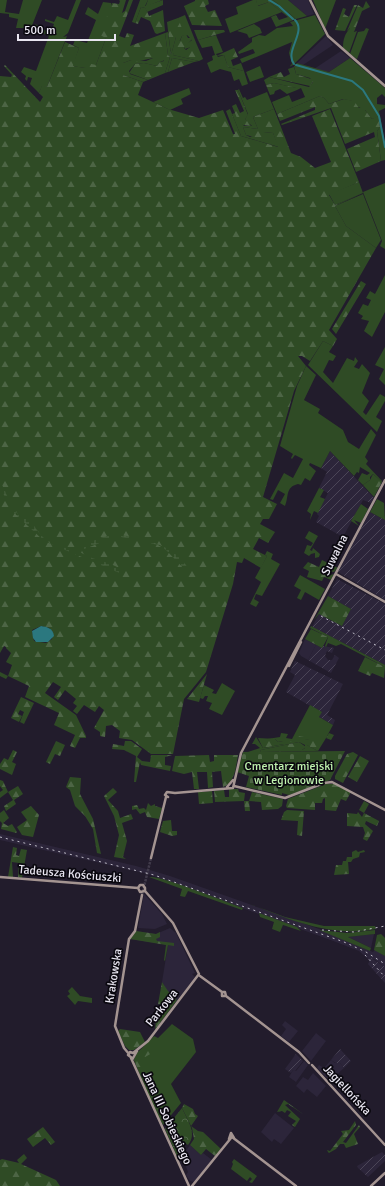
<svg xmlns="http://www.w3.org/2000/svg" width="385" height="1186" font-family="Signika,sans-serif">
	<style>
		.built { fill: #2c253a }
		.industrial { fill: url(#industrial-furrows) }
		.grass { fill: #2f4b25 }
		.forest { fill: url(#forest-firs); fill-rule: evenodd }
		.wetland { fill: url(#wetland-marsh) }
		.cemetery { fill: url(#cemetery-stones) }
		.park { fill: url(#park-crowns) }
		.water { fill: #2b787f }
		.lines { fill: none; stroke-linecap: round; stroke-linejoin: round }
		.canal { stroke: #2b787f; stroke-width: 2 }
		.secondary-tunnel { stroke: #403a4a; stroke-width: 2.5; stroke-dasharray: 2.5 1; stroke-linecap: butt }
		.secondary { stroke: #a49491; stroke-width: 2.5 }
		.rail { stroke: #bfbcc8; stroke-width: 1; stroke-dasharray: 2 4; stroke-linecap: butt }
		.labels { text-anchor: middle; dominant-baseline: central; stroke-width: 3.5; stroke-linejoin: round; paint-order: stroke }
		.street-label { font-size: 12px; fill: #e9e6f1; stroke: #0a080f }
		.park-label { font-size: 12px; fill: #c0f3af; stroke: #0a080f }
	</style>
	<defs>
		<pattern id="industrial-furrows" width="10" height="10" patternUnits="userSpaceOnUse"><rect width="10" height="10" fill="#2c253a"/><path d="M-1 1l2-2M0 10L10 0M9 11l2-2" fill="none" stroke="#4b4557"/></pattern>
		<pattern id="forest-firs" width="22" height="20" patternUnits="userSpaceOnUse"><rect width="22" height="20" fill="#2f4b25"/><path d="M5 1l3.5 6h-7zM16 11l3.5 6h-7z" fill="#4d6545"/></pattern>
		<pattern id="wetland-marsh" width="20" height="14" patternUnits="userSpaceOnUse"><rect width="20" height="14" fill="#2f4b25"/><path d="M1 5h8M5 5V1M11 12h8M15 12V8" fill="none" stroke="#4d6545"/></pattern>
		<pattern id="cemetery-stones" width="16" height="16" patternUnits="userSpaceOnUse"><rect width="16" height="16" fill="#2f4b25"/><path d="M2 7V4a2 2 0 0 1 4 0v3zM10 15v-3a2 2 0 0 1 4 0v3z" fill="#4d6545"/></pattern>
		<pattern id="park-crowns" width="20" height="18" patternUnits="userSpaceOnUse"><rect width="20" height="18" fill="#2f4b25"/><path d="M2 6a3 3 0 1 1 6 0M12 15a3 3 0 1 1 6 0" fill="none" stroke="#4d6545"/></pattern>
	</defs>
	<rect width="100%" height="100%" fill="#221c2c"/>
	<path class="built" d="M 288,0 L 308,0 L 314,14 L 307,16 Z
		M 326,36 L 333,45 L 303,65 L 297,63 Z
		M 341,51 L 350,58 L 329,72 L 314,69 Z
		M 305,639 L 316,645 L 308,660 L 301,656 L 299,653 Z
		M 0,834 L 136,866 L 170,876 L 319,929 L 373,952 L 375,950 L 385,956 L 385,967 L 374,959 L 369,960 L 359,951 L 336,942 L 148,874 L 0,840 Z
		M 144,894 L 162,914 L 167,924 L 155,929 L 138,928 Z
		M 170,928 L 176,933 L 195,973 L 192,974 L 195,977 L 175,1004 L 162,982 L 168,945 L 130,939 L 136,931 L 156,934 Z
		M 374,934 L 371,948 L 348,937 Z
		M 285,1021 L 298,1031 L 289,1042 L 281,1036 L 286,1029 L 282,1025 Z
		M 316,1033 L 326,1041 L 311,1061 L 302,1051 Z
		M 331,1060 L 335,1063 L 340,1063 L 344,1068 L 332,1079 L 326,1077 L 317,1068 L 319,1065 L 324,1068 Z
		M 304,1061 L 308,1065 L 296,1082 L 289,1077 L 293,1070 L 296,1071 Z
		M 313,1073 L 326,1086 L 317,1097 L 307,1089 L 304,1093 L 296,1086 L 303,1077 L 308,1080 Z
		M 275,1113 L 294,1128 L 281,1144 L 274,1139 L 272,1142 L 261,1132 Z
		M 190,1145 L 201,1155 L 203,1153 L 212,1160 L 194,1182 L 190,1181 L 186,1175 L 188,1172 L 183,1159 L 184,1158 L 183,1155 Z"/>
	<path class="industrial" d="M 330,451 L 374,498 L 371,503 L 363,500 L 343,537 L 316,522 L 319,516 L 317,514 L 328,493 L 319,488 L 327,472 L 321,468 Z
		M 370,512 L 385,520 L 385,600 L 338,572 Z
		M 337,579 L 385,604 L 385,665 L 312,627 L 319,614 L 342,626 L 351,609 L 328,596 Z
		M 316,645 L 322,648 L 323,646 L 334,648 L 332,653 L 327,651 L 326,653 L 325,656 L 328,660 L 332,660 L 335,655 L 339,658 L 331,673 L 308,660 Z
		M 295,661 L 343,684 L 327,715 L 335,720 L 333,725 L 319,717 L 321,712 L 286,692 L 295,675 L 290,672 Z
		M 371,958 L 385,967 L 385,983 L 368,964 Z
		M 340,1049 L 351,1061 L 344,1068 L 340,1063 L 336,1063 L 331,1060 Z
		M 296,1054 L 303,1061 L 295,1071 L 293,1070 L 291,1073 L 285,1069 Z
		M 382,1152 L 385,1155 L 385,1161 L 368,1177 L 358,1168 L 357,1166 Z"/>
	<path class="grass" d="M 0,0 L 7,0 L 5,12 L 19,14 L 23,0 L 42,0 L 31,28 L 16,28 L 18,19 L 9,17 L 9,14 L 0,13 Z
		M 76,0 L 81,0 L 68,33 L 63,37 L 67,36 L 47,87 L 42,86 L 39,93 L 30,84 L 32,78 L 28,77 L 27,81 L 25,79 L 26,76 L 21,72 L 24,67 L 36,71 L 49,36 L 33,29 L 35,24 L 50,33 L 54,24 L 45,21 L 45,19 L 54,22 L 57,16 L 68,20 Z
		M 140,0 L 148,0 L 145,6 L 163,0 L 163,5 L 147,12 L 145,8 L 141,7 L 135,23 L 132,22 Z
		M 253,0 L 256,0 L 258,6 L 269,2 L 282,12 L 230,33 L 225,19 L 238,14 L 236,7 Z
		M 273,0 L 288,0 L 307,16 L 296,19 Z
		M 313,0 L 336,0 L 325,29 Z
		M 103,2 L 111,3 L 111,7 L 106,38 L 96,65 L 85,68 L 72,66 L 79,48 L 73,45 L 75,40 L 87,43 L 96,20 L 85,14 L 88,7 L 98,14 Z
		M 185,15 L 197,45 L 185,49 L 184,46 L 192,40 L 187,35 L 182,36 L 173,55 L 199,61 L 194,62 L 172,58 L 168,72 L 165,73 L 170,57 L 168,55 L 165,33 L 168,32 L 171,55 L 176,37 L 179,37 L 178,18 Z
		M 315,15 L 325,34 L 293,65 L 289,67 L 292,64 L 289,53 L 292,42 L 242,63 L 240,59 L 255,53 L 253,49 L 239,54 L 238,52 L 252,42 L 252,38 L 259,35 L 265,36 L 277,28 L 293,26 L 290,22 Z
		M 254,24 L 260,28 L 262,33 L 249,38 L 247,34 L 237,31 Z
		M 350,28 L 354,32 L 357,31 L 349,53 L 343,48 C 343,39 345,34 350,28 Z
		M 366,28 L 369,29 L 357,59 L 350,54 L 358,32 L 364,31 Z
		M 216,35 L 223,52 L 216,54 L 218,57 L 224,55 L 228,67 L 244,71 L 248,84 L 242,86 L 239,79 L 234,81 L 231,72 L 220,69 L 211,73 L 207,63 L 213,60 L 212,56 L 215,55 L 212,46 L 202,48 L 198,40 Z
		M 153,58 L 164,58 L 165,60 L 160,62 L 157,66 L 144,63 L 135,64 L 129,71 L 130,74 L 148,80 L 143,82 L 123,75 L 123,63 L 131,60 L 146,61 Z
		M 350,58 L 385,88 L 385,97 L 382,94 L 377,98 L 377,104 L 385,105 L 385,108 L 379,111 L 385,144 L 385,160 L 381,161 L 377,131 L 380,127 L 378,117 L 372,119 L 365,110 L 356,106 L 352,101 L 343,99 L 329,104 L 324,98 L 320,96 L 277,114 L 272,102 L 289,95 L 292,102 L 305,97 L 301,88 L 297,90 L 296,88 L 274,83 L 266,85 L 264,80 L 269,77 L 309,87 L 313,82 L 310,78 L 296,74 L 294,66 L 297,63 L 329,72 Z
		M 260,66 L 264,77 L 250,82 L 246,72 Z
		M 189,88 L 191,94 L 181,99 L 183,104 L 170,110 L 153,102 Z
		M 239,89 L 243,98 L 245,97 L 247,100 L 267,92 L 274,109 L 253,117 L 258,129 L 243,127 L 246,135 L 250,137 L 264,132 L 273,133 L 279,147 L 241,136 L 232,114 L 235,113 L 244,126 L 252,126 L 245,119 L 248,114 L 238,90 Z
		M 359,182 L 363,193 L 335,205 L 329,194 Z
		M 385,183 L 385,249 L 380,246 L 382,241 L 363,192 Z
		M 363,194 L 381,240 L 376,248 L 346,226 L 335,206 Z
		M 385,275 L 385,312 L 372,337 L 364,331 L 369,321 L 361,319 L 363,316 L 358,313 L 363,304 L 368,306 L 371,300 L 366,298 L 370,291 L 375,294 Z
		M 323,341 L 333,346 L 329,352 L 336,356 L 333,361 L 329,360 L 323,372 L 333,383 L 347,358 L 354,361 L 355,357 L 358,361 L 354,367 L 359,369 L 362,364 L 370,373 L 362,393 L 369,401 L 363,412 L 366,415 L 380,394 L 385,397 L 385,401 L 376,417 L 382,421 L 377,432 L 308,365 Z
		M 385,347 L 385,385 L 379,379 L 384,369 L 375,365 Z
		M 306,366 L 316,375 L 304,400 L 320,409 L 318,413 L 343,430 L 348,442 L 359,449 L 371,429 L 376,435 L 365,457 L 368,461 L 366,464 L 382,481 L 382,482 L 373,474 L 370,477 L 370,480 L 363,485 L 358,480 L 362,473 L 367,475 L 370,473 L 360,467 L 359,473 L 357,472 L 354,476 L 330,451 L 321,468 L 310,463 L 309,465 L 316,471 L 310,481 L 305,478 L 301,485 L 298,484 C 285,487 289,497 285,506 L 280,503 L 285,494 L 278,490 L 273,500 L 270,499 L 284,473 L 293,478 L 303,459 L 295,455 L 292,459 L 291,458 L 293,454 L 280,446 L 297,386 Z
		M 319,488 L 324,490 L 314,508 L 320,497 L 325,499 L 318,513 L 314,511 L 310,520 L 311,514 L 307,511 Z
		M 377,499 L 384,503 L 385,520 L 370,512 Z
		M 361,504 L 368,509 L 361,523 L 354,520 L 359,526 L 351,521 Z
		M 309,531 L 318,536 L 310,550 L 312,551 L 313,548 L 320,554 L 319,557 L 315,558 L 315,553 L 311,554 L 309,556 L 304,553 L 307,545 L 311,546 L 313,543 L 305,538 Z
		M 267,551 L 273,554 L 271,559 L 280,564 L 262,596 L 256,594 L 254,599 L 259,602 L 256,607 L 250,604 L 261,582 L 255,578 L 267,556 L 265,555 Z
		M 300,575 L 325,589 L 319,600 L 305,592 L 301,600 L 297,598 L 301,590 L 294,586 Z
		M 311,626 L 385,665 L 385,667 L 341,644 L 336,646 L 328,643 L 326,647 L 325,646 L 328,637 L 310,628 Z
		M 222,683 L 235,691 L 222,715 L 209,709 L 212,703 L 206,701 L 208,696 L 205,696 L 203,699 L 200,698 L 204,685 L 214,690 L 212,693 L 216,694 Z
		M 310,705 L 322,712 L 319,717 L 333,725 L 326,738 L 305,740 L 307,745 L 318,751 L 302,750 L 305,748 L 305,745 L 299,742 L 261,750 L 260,752 L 248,752 L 260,748 L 255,744 L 252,744 L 256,737 L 263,748 L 284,744 L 283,741 L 278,742 L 275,739 L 267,739 L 280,737 L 281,733 L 288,734 L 286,738 L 292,739 Z
		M 149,877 C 161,875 226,902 243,908 L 242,910 L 188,891 L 185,897 L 180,896 L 182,889 Z
		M 250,904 L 285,917 L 324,926 L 375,926 L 376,929 C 331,938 290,920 250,904 Z
		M 259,913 L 297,927 L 301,931 L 283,925 L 280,932 L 272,929 L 274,922 L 260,917 Z
		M 319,930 L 347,933 L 375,930 L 375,934 L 348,937 L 371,948 L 370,951 Z
		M 72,987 L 80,996 L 92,998 L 92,1003 L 78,1001 L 75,1005 L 67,996 L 70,994 L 68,991 Z
		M 172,1024 L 193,1039 L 196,1052 L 171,1084 L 181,1103 L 163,1125 L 152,1104 L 134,1060 L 137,1053 L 147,1045 L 154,1036 L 158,1038 Z
		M 234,1159 L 257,1176 L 252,1183 L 249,1182 L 252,1179 L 250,1177 L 247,1181 L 231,1169 L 233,1164 L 232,1162 Z"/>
	<path class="forest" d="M 119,0 L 126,0 L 122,13 L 125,11 L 129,0 L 133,0 L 119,36 L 125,38 L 127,33 L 134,35 L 130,46 L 165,33 L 168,55 L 170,57 L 165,73 L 148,80 L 129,73 L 135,64 L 144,63 L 157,66 L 160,62 L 164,61 L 164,58 L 153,58 L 135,62 L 131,60 L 123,63 L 123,66 L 126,67 L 123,75 L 143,82 L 138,95 L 168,109 L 199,118 L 223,110 L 233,134 L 235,134 L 226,111 L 230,109 L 241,136 L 278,147 L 273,133 L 264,132 L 262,139 L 246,135 L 243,127 L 258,129 L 253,117 L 274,109 L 291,153 L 301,157 L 315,168 L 331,162 L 312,116 L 330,109 L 359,182 L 329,195 L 335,205 L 363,193 L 335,206 L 346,226 L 376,248 L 329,330 L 337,339 L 333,346 L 323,341 L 310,361 L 302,356 L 298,356 L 306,366 L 294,391 L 263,497 L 277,504 L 269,519 L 263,519 L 260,524 L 275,532 L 268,543 L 259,538 L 253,549 L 267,556 L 261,568 L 244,558 L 242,563 L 237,562 L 233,584 L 206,672 L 184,699 L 173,754 L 151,754 L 132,740 L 119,738 L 120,731 L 112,725 L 106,726 L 105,737 L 100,736 L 100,732 L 94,728 L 104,710 L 99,706 L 95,712 L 84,705 L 77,714 L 73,711 L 77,706 L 73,703 L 76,699 L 65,690 L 58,700 L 54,697 L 61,687 L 53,682 L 45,693 L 76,715 L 86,736 L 86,738 L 80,738 L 75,748 L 70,746 L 75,735 L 54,725 L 59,713 L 25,697 L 29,686 L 8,676 L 6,679 L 0,676 L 0,672 L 8,676 L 12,665 L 6,662 L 11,653 L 6,648 L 6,647 L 4,646 L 0,653 L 0,76 L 11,77 L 12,75 L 4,66 L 5,65 L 40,102 L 43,97 L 39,93 L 42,85 L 47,87 L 65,42 L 79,48 L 73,66 L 85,68 L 87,63 L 96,65 L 106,38 L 100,35 L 112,3 L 119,4 L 120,1 ZM 41,626 L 49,628 L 53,632 L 52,639 L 46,643 L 34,641 L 32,630 Z
		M 148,0 L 162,0 L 145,7 L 149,16 L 163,10 L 165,31 L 157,34 L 155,33 L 150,21 L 141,17 L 138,24 L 135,23 L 141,7 L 145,8 Z
		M 195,0 L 208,0 L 209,4 L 205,6 L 208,12 L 215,10 L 222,26 L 192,25 L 184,6 L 195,1 Z
		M 256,0 L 273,0 L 296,19 L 276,27 L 271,17 L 276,15 L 279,20 L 288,17 L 269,2 L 257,6 Z
		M 366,1 L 370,7 L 362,11 L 354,32 L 350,31 L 350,28 L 347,31 L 358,5 L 363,8 Z
		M 354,5 L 357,5 L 345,31 L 335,30 L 343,8 L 346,9 L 344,14 L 349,17 Z
		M 178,18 L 183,31 L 180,37 L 176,37 L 171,55 L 167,22 Z
		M 194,30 L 224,30 L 225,32 L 198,40 Z
		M 186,34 L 188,38 L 193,38 L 184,48 L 186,50 L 193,45 L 197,45 L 203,59 L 199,61 L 173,55 L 177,41 L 180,41 L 182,36 Z
		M 234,48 L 238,57 L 231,60 L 233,66 L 241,63 L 244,71 L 228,67 L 224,55 L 216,56 Z
		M 172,58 L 194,62 L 168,72 Z
		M 294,67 L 296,74 L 314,80 L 310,86 L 269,77 L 281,72 L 284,77 L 290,74 L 288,69 Z
		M 274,83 L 297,88 L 297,90 L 287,94 L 280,89 L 275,91 L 274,94 L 270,95 L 266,85 Z
		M 235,90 L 238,90 L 248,115 L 245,119 L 249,122 L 251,126 L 243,125 L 237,118 L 232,106 L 236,104 L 240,113 L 244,111 Z
		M 320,96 L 324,98 L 329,104 L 344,99 L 354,101 L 359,108 L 364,107 L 367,110 L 365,110 L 372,119 L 378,116 L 380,127 L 377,131 L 381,161 L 356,172 L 347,149 L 375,137 L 374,132 L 345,144 L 331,108 L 282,125 L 281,124 L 315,110 L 315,107 L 280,121 L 277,114 Z
		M 361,281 L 366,284 L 336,334 L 332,329 Z
		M 373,474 L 382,482 L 374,497 L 363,485 L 370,480 Z
		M 322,560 L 338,568 L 334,572 L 327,571 L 328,576 L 334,574 L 331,580 L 324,577 L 322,581 L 307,577 L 309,571 L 303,568 L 308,562 L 319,567 Z
		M 328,596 L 351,609 L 342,626 L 319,614 L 314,620 Z
		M 311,629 L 328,637 L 322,648 L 305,639 Z
		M 365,657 L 385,667 L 384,678 L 372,673 L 370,676 L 358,671 Z
		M 207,674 L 199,702 L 187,699 Z
		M 21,697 L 34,703 L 24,724 L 20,722 L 24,712 L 20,710 L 18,714 L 22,716 L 19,722 L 11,718 Z
		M 329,733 L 334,735 L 331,740 L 326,738 L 318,751 L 303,743 L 305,740 L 319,737 L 326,738 Z
		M 298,736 L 304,737 L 290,742 L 284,741 L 284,744 L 263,748 L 258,738 L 275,739 L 278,742 L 283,741 L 280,738 L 292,740 Z
		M 56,741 L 65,745 L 60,756 L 55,754 L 50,764 L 46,762 Z
		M 125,741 L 131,741 L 142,749 L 137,757 L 142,761 L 150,762 L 151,755 L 172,755 L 165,757 L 165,765 L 171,766 L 170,771 L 141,765 L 140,762 L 136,782 L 134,782 L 136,756 L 124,750 L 112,749 L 113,744 L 124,746 Z
		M 299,742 L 306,747 L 302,750 L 312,749 L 316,751 L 260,752 L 261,750 Z
		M 13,750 L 17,752 L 12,762 L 16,764 L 12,775 L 0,769 L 0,764 L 4,758 L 8,760 Z
		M 353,752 L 358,755 L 343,783 L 335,779 L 335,776 L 347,754 Z
		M 209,755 L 210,762 L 214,761 L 214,755 L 238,755 C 236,766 235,783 223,787 L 221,771 L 212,772 L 213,787 L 208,788 L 207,772 L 197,772 L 199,789 L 194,789 L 192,772 L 184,774 L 172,771 L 175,756 Z
		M 360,756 L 369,761 L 357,782 L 348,777 Z
		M 70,777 L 81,778 L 80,794 L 93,819 L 101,854 L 97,853 L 93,829 L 85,816 L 75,806 L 70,790 L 66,787 Z
		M 0,780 L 3,781 L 8,792 L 18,786 L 23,794 L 14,800 L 16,804 L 6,811 L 4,806 L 13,800 L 8,792 L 0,798 L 0,792 L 3,790 L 0,786 Z
		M 326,784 L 335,784 L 351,792 L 346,801 L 341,799 L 336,811 L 325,810 L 325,798 L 323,799 L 322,803 L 315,803 L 315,810 L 287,808 L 286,806 L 288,799 Z
		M 113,788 L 117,792 L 108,800 L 118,811 L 120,818 L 131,814 L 133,819 L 122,823 L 127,841 L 123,857 L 126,859 L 114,857 L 119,835 L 114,816 L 104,796 Z
		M 229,789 L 238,789 L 239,792 L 245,793 L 244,801 L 215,802 L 214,791 L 224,790 L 225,797 L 229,797 Z
		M 212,791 L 213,803 L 199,804 L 198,792 Z
		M 252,792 L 283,799 L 282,806 L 278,809 L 262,810 L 261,802 L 249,801 L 250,811 L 245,811 L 244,801 L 249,801 Z
		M 364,801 L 369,804 L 364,813 L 379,821 L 377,826 L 366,821 L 365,824 L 373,831 L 367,841 L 363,839 L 365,833 L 363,827 L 347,826 L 347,813 L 357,814 L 358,812 L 362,817 L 364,813 L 359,810 Z
		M 148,803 L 151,806 L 155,804 L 155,806 L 162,808 L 159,819 L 147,817 L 145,812 L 140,814 L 136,809 L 132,810 L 132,806 L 137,805 L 139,809 L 144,808 L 146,810 Z
		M 31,806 L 39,815 L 33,837 L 22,835 L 17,827 L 27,820 L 21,812 Z
		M 4,810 L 9,818 L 3,823 L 8,826 L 12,824 L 17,832 L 16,833 L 1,829 L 2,823 L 0,821 L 0,813 Z
		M 287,810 L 304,811 L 302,836 L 297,835 L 298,821 L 281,820 L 284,812 Z
		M 171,820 L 172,831 L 177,831 L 177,835 L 172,836 L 160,832 L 163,821 Z
		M 13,847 L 17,848 L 16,855 L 19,856 L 21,849 L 27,850 L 22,878 L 18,877 L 19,863 L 12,862 L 13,877 L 8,877 Z
		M 356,850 L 358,852 L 364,850 L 365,852 L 360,853 L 359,857 L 353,859 L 351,862 L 348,862 L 349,874 L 334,875 L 336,865 L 342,865 L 343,861 L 346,861 L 347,857 L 352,857 L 352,852 Z
		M 136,931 L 156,934 L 160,932 L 160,937 L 156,939 L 157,941 L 174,943 L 174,946 L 168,945 L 165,961 L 164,960 L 166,945 L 130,939 Z
		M 381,934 L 385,938 L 385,956 L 374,950 L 377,935 Z
		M 162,982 L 168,991 L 177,1000 L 155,1030 L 157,1010 L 162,1007 L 162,1005 L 158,1004 Z
		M 120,1029 L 140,1032 L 145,1042 L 134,1050 L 129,1050 L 125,1046 L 118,1031 Z
		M 153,1037 L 156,1054 L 154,1056 L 152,1053 L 140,1060 L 149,1080 L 143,1082 L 134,1060 L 137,1053 Z
		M 284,1100 L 303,1114 L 288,1104 L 285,1105 L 300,1119 L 295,1127 L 292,1125 L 296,1121 L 288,1116 L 291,1112 L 287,1110 L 285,1113 L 282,1111 L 277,1112 Z
		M 184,1104 L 193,1109 L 195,1114 L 198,1116 L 191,1126 L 198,1131 L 203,1132 L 221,1149 L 215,1156 L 206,1149 L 201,1155 L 190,1145 L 194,1139 L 192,1128 L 182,1108 Z
		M 355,1121 L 356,1125 L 343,1142 L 346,1143 L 359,1125 L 360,1127 L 354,1134 L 358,1144 L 346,1148 L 344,1144 L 340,1144 L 336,1149 L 329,1153 L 328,1152 L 327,1150 L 330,1151 L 343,1134 L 341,1131 L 349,1130 Z
		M 43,1127 L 55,1142 L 51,1145 L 45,1138 L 33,1147 L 27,1139 Z
		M 24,1154 L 27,1158 L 21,1164 L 56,1180 L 60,1186 L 0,1186 L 0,1160 L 2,1159 L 19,1163 L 17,1160 Z"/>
	<path class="wetland" d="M 0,482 C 9,494 11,517 30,520 C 37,530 46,544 58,547 C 77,552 94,538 111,535 C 119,534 128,536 136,538 C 160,543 177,550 191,572 L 187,572 L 166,550 L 158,545 L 145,542 L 121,537 L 113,538 L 79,551 C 93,562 111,560 124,572 L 122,574 L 44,541 L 12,511 L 0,487 Z"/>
	<path class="cemetery" d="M 345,751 L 330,780 L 289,795 L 282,793 L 282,795 L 246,787 L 249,776 L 237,772 L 243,752 Z"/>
	<path class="park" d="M 182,1108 C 187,1120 198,1133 188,1145 L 181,1140 L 179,1143 L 180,1147 L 184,1150 L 177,1156 L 165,1129 Z"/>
	<path class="water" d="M 41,626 C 47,627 53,628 54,636 L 48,642 L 36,642 L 33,638 L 32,631 Z"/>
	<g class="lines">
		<path class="canal" d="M 269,0 L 279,6 L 293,19
			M 294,64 C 284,51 307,32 295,20
			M 296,65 L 352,81 L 363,90 L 379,116 L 385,147"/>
		<path class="secondary-tunnel" d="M 142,895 L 151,858"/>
		<path class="secondary" d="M 310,0 L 328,36 L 385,86
			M 336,574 L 385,602
			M 289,666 L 301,642
			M 234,786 L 285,798 L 324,783 L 332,782 L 385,810
			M 227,787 L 233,780
			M 233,788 L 241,753 L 385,480
			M 168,797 L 165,795 L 167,792 L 175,793 L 233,788
			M 151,858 L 166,797
			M 0,877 L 138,888
			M 138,888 L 140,885 L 143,885 L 145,888 L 145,891
			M 138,888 L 140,892 L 145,891
			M 145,891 L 173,923 L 199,974
			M 200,976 L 222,992 L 222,996 L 226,996 L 299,1052 L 309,1063
			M 222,992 L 225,992 L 226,996
			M 133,1053 L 148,1041 L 199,974
			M 129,1054 L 124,1048 L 115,1026 L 129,939 L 135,931 L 142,895
			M 131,1058 L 189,1186
			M 132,1058 L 128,1055 L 130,1052 L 133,1053
			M 132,1060 L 137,1051
			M 312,1065 L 385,1145
			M 232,1137 L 296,1186
			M 229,1139 L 231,1133 L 234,1138
			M 192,1186 L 231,1138
			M 371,1186 L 385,1173"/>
		<path class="rail" d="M 321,616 L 385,650
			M 0,837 L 154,875 L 344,942 L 366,952 L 385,964
			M 322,930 L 354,932 L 385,926
			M 365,955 L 385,977"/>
	</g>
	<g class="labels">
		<g class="street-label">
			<text transform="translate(335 555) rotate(-63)">Suwalna</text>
			<text transform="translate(70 874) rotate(5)">Tadeusza Kościuszki</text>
			<text transform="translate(114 976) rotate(-81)">Krakowska</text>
			<text transform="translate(162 1008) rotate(-52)">Parkowa</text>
			<text transform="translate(347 1090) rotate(47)">Jagiellońska</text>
			<text transform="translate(167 1118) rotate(65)">Jana III Sobieskiego</text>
		</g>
		<g class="park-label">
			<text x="289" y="766">Cmentarz miejski<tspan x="289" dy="14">w Legionowie</tspan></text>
		</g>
	</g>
	<path d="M18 34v6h97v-6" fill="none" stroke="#e9e6f1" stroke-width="2"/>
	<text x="24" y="34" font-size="12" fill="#e9e6f1" stroke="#0a080f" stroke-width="3" paint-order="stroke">500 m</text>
</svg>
